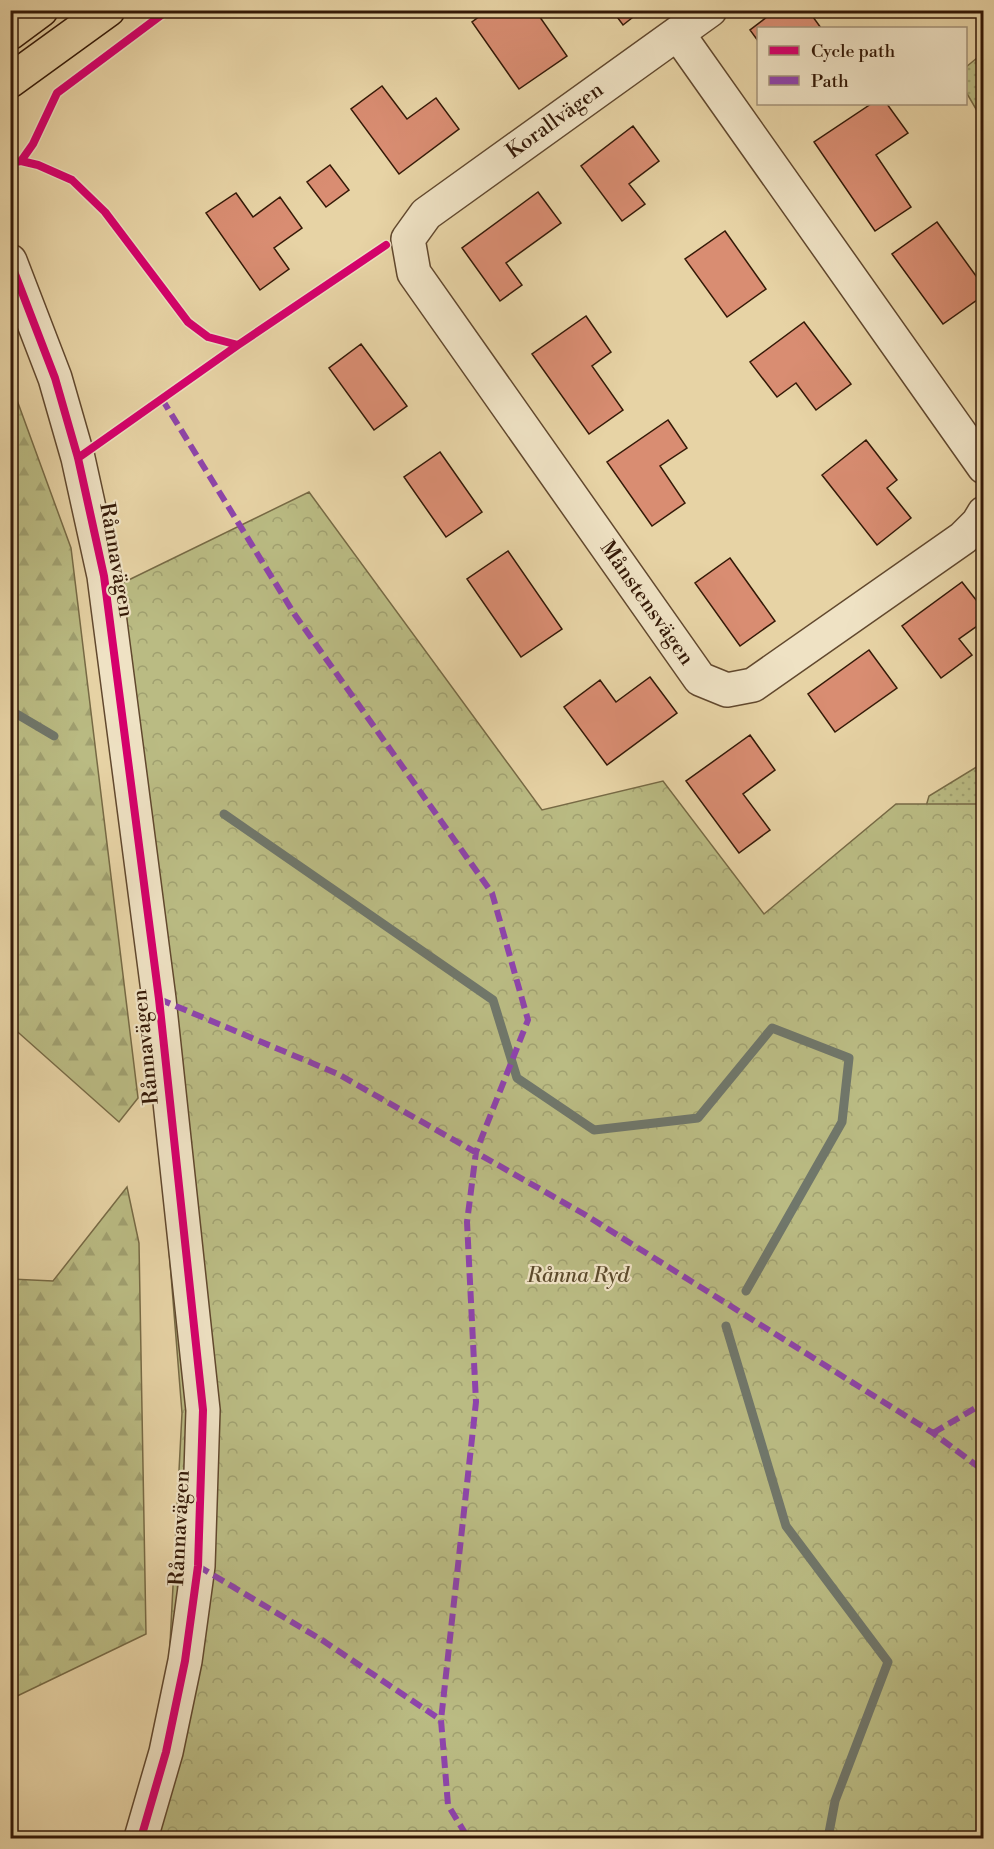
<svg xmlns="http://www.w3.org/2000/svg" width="994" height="1849" font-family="'Libre Bodoni',serif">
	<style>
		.grass { fill: url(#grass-dots); stroke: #776a45; stroke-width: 1.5 }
		.forest { fill: url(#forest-firs); stroke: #776a45; stroke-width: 1.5 }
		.park { fill: url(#park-crowns); stroke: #776a45; stroke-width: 1.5 }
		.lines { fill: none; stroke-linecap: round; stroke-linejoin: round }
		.stream { stroke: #70776b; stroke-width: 9 }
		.building { fill: #d98d72; stroke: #341907; stroke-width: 1.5 }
		.minor-casing { stroke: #61482e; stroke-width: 36 }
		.major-casing { stroke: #341907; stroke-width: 36 }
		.minor { stroke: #efe2c4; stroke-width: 33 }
		.major { stroke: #e7d3a5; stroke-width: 33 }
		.quiet { stroke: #8e44ad; stroke-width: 6; stroke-dasharray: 12 6; stroke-linecap: butt }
		.cycleway-casing { stroke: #efe2c4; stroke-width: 11 }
		.cycleway { stroke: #d6006c; stroke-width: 8 }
		.labels { text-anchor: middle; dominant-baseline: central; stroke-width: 4.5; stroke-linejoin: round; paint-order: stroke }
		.street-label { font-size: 21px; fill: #341907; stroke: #efe2c4 }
		.park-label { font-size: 21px; font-style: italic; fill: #5c4a2c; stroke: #efe2c4 }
	</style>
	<defs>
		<pattern id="grass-dots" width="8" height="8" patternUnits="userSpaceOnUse" patternTransform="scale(1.5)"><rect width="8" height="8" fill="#babb83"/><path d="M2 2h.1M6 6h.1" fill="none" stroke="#a0a070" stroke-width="1.8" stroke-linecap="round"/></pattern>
		<pattern id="forest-firs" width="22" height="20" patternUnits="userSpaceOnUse" patternTransform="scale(1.5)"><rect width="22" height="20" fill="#babb83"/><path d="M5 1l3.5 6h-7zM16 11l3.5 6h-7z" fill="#a0a070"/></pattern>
		<pattern id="park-crowns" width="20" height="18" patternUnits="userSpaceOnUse" patternTransform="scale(1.5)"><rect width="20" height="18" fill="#babb83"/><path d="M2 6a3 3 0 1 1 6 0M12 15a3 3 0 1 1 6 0" fill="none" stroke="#a0a070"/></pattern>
	</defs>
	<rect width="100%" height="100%" fill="#e7d3a5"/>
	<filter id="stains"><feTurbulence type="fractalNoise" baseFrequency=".00333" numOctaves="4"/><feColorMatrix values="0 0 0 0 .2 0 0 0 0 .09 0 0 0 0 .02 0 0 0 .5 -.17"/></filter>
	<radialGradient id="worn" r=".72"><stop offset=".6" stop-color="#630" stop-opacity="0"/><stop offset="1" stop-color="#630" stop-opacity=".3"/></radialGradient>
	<path class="grass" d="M 983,53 L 983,121 L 966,92 L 966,67 Z
		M 983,763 L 983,851 L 911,858 L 929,796 Z"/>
	<path class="forest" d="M 10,381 L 71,548 L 138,1098 L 119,1122 L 11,1026 Z
		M 127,1187 L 139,1243 L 146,1634 L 11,1699 L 11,1279 L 53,1281 Z"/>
	<path class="park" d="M 309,492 L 542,810 L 663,781 L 764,914 L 896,804 L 983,804 L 983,1838 L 128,1838 L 165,1740 L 182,1413 L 150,1011 L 106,591 Z"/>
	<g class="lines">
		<path class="stream" d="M 10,710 L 54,736
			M 224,814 L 493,1000 L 517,1078 L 594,1130 L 698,1118 L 772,1028 L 849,1058 L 842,1122 L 746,1291
			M 726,1326 L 786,1526 L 888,1662 L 835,1801 L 828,1838"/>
	</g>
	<path class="building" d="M 488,10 L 535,10 L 567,56 L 519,89 L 472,22 Z
		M 612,10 L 642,10 L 623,25 Z
		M 776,10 L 808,10 L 821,28 L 758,28 L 758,41 L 750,30 Z
		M 382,86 L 407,119 L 436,98 L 459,129 L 399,174 L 351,109 Z
		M 871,104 L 887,104 L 908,133 L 876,155 L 911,207 L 875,231 L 814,142 Z
		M 633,126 L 659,161 L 629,184 L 645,204 L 622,221 L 581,166 Z
		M 330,165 L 349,190 L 326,207 L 307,182 Z
		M 538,192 L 561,223 L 506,263 L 522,285 L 500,301 L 462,248 Z
		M 236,193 L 253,217 L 280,197 L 302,228 L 274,248 L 289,269 L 260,290 L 206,213 Z
		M 937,222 L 984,287 L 984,295 L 943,324 L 892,254 Z
		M 725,231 L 766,289 L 727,317 L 685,259 Z
		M 586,316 L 611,352 L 592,366 L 623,410 L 589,434 L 532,354 Z
		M 804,322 L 851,384 L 816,410 L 796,383 L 777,397 L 750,362 Z
		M 361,344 L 407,406 L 374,430 L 329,368 Z
		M 668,420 L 687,448 L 660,466 L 685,503 L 652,526 L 607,462 Z
		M 866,440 L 897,480 L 887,488 L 911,518 L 877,545 L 822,475 Z
		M 440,452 L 482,512 L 446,537 L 404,477 Z
		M 508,551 L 562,629 L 521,657 L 467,579 Z
		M 730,558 L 775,621 L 740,646 L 695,583 Z
		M 962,582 L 984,610 L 984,621 L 959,639 L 972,655 L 941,678 L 902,626 Z
		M 869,650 L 897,688 L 835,732 L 808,694 Z
		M 650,677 L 677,713 L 607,765 L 564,707 L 600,680 L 616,702 Z
		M 750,735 L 775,770 L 743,794 L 770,830 L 739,853 L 686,781 Z"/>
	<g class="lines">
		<defs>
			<g id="minor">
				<path id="s1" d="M 710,10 L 426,214 L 408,239 L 414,273 L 700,679 L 727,690 L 753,685 L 963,538 L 978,523 L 984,513"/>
				<path d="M 678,34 L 984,467"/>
				<path d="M 10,261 L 55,378 L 78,458 L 104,576 L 159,999 L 203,1410 L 198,1566 L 185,1661 L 166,1752 L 141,1838"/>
			</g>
			<path id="major" d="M 10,33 L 41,10
				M 10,81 L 108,10"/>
		</defs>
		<use href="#minor" class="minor-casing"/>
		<use href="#major" class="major-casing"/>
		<use href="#minor" class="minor"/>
		<use href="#major" class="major"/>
		<path class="quiet" d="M 162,399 L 295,615 L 492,893 L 528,1020 L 476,1152 L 467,1222 L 476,1402 L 441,1720
			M 159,999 L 338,1074 L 584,1214 L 933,1433 L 984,1471
			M 933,1433 L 984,1403
			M 198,1566 L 322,1640 L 441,1720 L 448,1805 L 468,1838"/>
		<defs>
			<path id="cycleway" d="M 21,161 L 33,144 L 57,93 L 168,10
				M 10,163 L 21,161 L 38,165 L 72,180 L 105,212 L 188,322 L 208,337 L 238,345 L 386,245
				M 10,261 L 55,378 L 78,458 L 104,576 L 159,999 L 203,1410 L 198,1566 L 185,1661 L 166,1752 L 141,1838
				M 78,458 L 238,345"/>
		</defs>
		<use href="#cycleway" class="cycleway-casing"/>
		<use href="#cycleway" class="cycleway"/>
	</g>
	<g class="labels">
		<g class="street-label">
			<text transform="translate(555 121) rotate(-36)">Korallvägen</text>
			<text transform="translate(116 560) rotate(80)">Rånnavägen</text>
			<text stroke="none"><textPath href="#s1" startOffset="819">Månstensvägen</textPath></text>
			<text transform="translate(146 1047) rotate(-96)">Rånnavägen</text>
			<text transform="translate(180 1528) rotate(-87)">Rånnavägen</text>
		</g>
		<g class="park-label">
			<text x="578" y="1276">Rånna Ryd</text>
		</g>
	</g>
	<rect width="994" height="1849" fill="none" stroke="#e7d3a5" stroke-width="36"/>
	<rect x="12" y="12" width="970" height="1825" fill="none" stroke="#341907" stroke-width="3"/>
	<rect x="18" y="18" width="958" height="1813" fill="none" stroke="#341907" stroke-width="1.5"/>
	<rect x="757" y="27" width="210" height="78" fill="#efe2c4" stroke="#a49278" stroke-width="1.5"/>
	<rect x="769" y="46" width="30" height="9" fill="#d6006c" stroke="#a49278" stroke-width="1.5"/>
	<text x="811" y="57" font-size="18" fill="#341907">Cycle path</text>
	<rect x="769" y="76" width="30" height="9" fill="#8e44ad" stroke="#a49278" stroke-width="1.5"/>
	<text x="811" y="87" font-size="18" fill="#341907">Path</text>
	<rect width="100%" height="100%" filter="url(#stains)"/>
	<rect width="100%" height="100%" fill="url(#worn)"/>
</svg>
